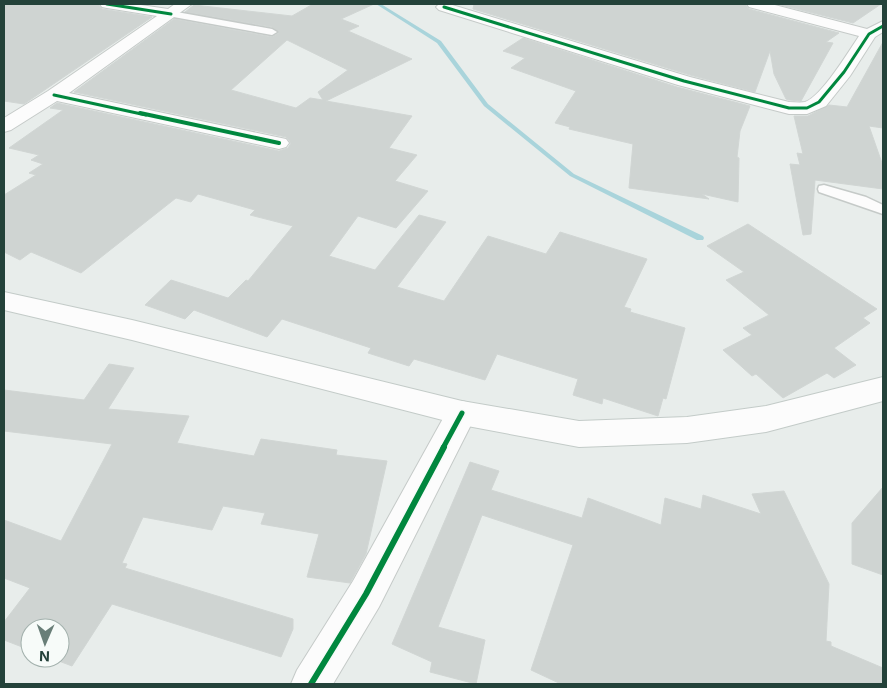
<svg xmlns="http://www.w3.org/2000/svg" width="887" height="688" font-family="Inter,sans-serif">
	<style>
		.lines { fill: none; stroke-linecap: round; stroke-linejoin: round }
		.stream { fill: #a9d4db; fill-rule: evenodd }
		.building { fill: #cfd4d2; stroke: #d1d6d4; fill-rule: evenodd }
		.service-casing { stroke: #c5cac8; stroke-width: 3 }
		.minor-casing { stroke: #c5cac8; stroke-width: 2 }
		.secondary-casing { stroke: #c3cbc8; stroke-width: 2 }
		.service { fill: #fcfcfc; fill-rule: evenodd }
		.minor { fill: #fcfcfc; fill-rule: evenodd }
		.secondary { fill: #fcfcfc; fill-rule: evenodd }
		.cycleway-far3-casing { stroke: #f7fbf9; stroke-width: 5 }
		.cycleway-far2-casing { stroke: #f7fbf9; stroke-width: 6 }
		.cycleway-far1-casing { stroke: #f7fbf9; stroke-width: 8 }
		.cycleway-casing { stroke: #f7fbf9; stroke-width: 9 }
		.cycleway-far3 { stroke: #00873e; stroke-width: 3 }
		.cycleway-far2 { stroke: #00873e; stroke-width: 4 }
		.cycleway-far1 { stroke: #00873e; stroke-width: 5 }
		.cycleway { stroke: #00873e; stroke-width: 6 }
	</style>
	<rect width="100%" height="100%" fill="#e8edeb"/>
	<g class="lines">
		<path class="stream" d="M 376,4 L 381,4 L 441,41 L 488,104 L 574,174 L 703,236 L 704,238 L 703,240 L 697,240 L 570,176 L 484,106 L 437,43 Z"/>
	</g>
	<path class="building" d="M 4,4 L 98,4 L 102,9 L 152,17 L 24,104 L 4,101 Z
		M 313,4 L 374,4 L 341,19 L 359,26 L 348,31 L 412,59 L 326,101 L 412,116 L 389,148 L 417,155 L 395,181 L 428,191 L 396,228 L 358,216 L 329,256 L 375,270 L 419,215 L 446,222 L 397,287 L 444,301 L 488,236 L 546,254 L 560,232 L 647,259 L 624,307 L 631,309 L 630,312 L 685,328 L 666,399 L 663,398 L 658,416 L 603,398 L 602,404 L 573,395 L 578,379 L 497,354 L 485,380 L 414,359 L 409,366 L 368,353 L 371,348 L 282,319 L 267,337 L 194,310 L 185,319 L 145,305 L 171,280 L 228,298 L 246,280 L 248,281 L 293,226 L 250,215 L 255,210 L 198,194 L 191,202 L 176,198 L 81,273 L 31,252 L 20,260 L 4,252 L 4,195 L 36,175 L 29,173 L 43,164 L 31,160 L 39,155 L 9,148 L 63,110 L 50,108 L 57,103 L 279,151 L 288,148 L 291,143 L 286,137 L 74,92 L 174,19 L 272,37 L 279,33 L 272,27 L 185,12 L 194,5 L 292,16 ZM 287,40 L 348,70 L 318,92 L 323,100 L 310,98 L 296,108 L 231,90 Z
		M 474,4 L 745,4 L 749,9 L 839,33 L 826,42 L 833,43 L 801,101 L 789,100 L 786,99 L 774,74 L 770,51 L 755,92 L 690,75 L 473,9 Z
		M 777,4 L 881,4 L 853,23 Z
		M 523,38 L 677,87 L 750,106 L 740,131 L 737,157 L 739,158 L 738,202 L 702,194 L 709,199 L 629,188 L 633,144 L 569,129 L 570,127 L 555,123 L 576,91 L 511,68 L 525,58 L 503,51 Z
		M 883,42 L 883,128 L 869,126 L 883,166 L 883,189 L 815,180 L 811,234 L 803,235 L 790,164 L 800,165 L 797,153 L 803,154 L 794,116 L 808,116 L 829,105 L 847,107 Z
		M 748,224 L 877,309 L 863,318 L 870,323 L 834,348 L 856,365 L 834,378 L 827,373 L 783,398 L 756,374 L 752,376 L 723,350 L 752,335 L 743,328 L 769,315 L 726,280 L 744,272 L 707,246 Z
		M 109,364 L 134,368 L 108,409 L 189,416 L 177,443 L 254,456 L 261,439 L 337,450 L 336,455 L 387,461 L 366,554 L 350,583 L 307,577 L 319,534 L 261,524 L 265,513 L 223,506 L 212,530 L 143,517 L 122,563 L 127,564 L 125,568 L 293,619 L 293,629 L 281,657 L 112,604 L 72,666 L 51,658 L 60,658 L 60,628 L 30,628 L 30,650 L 4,640 L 4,622 L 30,588 L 4,578 L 4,520 L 61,541 L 112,444 L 4,431 L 4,390 L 84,400 Z
		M 470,462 L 499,471 L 491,490 L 582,518 L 588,498 L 661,525 L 665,498 L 701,509 L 703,495 L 761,514 L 752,494 L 784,491 L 829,584 L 826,641 L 831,642 L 831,646 L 883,668 L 883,684 L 561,684 L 531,670 L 573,545 L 482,515 L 438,627 L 485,640 L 476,684 L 430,672 L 432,662 L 392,644 Z
		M 883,487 L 883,575 L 852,564 L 852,523 Z"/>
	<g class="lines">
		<defs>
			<path id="service" d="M 171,11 L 272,29 L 277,32 L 272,35 L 168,16 L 166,14 Z
				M 824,185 L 866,197 L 883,205 L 883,214 L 819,192 L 818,189 L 819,186 Z"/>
			<path id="minor" d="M 100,4 L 134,4 L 168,9 L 175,4 L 192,4 L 69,93 L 286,139 L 289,143 L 286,147 L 279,149 L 57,101 L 11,130 L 4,132 L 4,118 L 48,91 L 157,16 L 107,8 L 102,7 Z
				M 439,4 L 449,4 L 690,77 L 789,102 C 794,102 800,103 805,102 C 821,97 849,51 859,36 L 749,7 L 747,4 L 771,4 L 867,29 L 883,21 L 883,32 L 875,37 L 850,76 L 826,106 L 807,114 L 789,114 L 678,85 L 439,10 L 436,7 Z
				M 462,401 L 473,404 L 477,413 L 379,607 L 333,684 L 291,684 L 297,670 L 353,581 L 451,404 Z"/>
			<path id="secondary" d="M 4,292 L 132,320 L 462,401 L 579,421 L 687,417 L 766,406 L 883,377 L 883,401 L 766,432 L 687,443 L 579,447 L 462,425 L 132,340 L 4,310 Z"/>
		</defs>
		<use href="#service" class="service-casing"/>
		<use href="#minor" class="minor-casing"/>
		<use href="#secondary" class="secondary-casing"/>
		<use href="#service" class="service"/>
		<use href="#minor" class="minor"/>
		<use href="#secondary" class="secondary"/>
		<defs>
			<path id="cycleway-far3" d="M 107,4 L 171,14
				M 444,7 L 684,81 L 789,108 L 807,108 L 819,102 L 844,72 L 869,34 L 883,26
				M 54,95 L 146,115"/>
			<path id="cycleway-far2" d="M 140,113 L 279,143"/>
			<path id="cycleway-far1" d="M 443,448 L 462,413"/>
			<path id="cycleway" d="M 311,684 L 366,594 L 444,447"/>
		</defs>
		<use href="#cycleway-far3" class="cycleway-far3-casing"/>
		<use href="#cycleway-far2" class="cycleway-far2-casing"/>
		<use href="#cycleway-far1" class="cycleway-far1-casing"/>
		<use href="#cycleway" class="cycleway-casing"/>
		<use href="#cycleway-far3" class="cycleway-far3"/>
		<use href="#cycleway-far2" class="cycleway-far2"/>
		<use href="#cycleway-far1" class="cycleway-far1"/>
		<use href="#cycleway" class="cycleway"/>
	</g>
	<rect width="887" height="688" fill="none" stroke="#24423a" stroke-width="10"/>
	<g transform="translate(45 643) rotate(182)"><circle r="24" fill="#f7fbf9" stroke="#a3b1ad"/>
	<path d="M0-4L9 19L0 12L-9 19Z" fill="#697e78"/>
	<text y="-8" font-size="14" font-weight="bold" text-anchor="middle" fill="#24423a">N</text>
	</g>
</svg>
